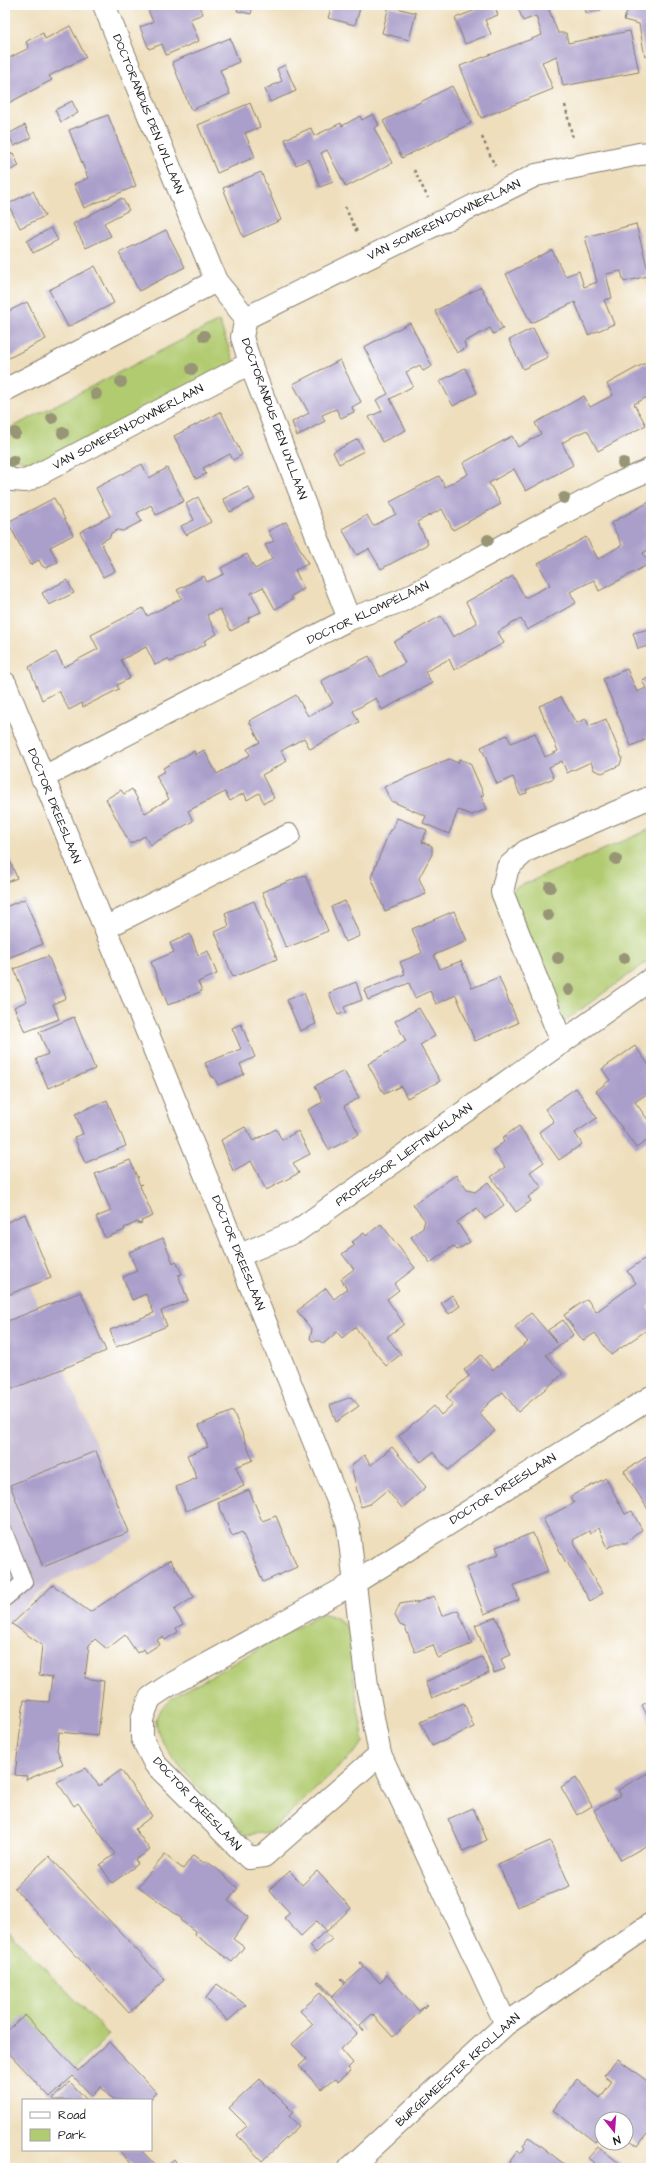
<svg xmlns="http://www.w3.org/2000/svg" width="656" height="2173" font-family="'Architects Daughter',sans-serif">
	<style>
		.industrial { fill: #c9bfd7 }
		.green { fill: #b1cb70; stroke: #667446 }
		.building { fill: #aa9fca }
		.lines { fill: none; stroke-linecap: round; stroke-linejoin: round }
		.service-casing { stroke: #857d6c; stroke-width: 18 }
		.minor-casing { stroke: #857d6c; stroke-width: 24 }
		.path { stroke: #857d6c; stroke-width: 2.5; stroke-dasharray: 3 3; stroke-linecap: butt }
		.service { stroke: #fff; stroke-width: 16 }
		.minor { stroke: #fff; stroke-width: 22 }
		.tree { fill: #979574 }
		.labels { text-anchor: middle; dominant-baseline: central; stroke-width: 3; stroke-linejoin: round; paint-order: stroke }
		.street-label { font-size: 12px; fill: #1c1c1c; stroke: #fff }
	</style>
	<rect width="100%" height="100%" fill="#fff"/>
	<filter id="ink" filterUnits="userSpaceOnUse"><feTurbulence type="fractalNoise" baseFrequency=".025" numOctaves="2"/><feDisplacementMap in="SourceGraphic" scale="8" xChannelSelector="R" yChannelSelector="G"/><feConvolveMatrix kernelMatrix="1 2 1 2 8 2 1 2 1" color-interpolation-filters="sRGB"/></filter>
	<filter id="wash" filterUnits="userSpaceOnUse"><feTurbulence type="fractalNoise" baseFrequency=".012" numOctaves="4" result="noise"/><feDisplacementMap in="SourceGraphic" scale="16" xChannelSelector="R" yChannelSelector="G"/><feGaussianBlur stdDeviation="0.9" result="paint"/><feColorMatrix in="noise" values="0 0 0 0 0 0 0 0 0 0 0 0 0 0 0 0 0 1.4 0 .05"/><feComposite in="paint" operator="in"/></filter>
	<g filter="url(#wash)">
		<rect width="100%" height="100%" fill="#eedebc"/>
		<path class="industrial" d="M 5,1226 L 135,1539 L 51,1582 L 5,1626 Z"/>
		<path class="green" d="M 219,321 L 236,367 L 53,457 C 31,463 24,466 5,451 L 5,431 Z
			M 651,829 L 651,959 L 562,1023 L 508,891 Z
			M 322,1613 C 361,1623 352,1648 354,1679 C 356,1701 361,1722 364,1743 L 270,1832 L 245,1835 C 223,1812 158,1753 156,1723 C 155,1712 165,1705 172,1698 Z
			M 5,1927 L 109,2035 L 69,2075 L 5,2041 Z"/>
		<g id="blocks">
			<path class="building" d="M 146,5 L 199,5 L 203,14 L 190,19 L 199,41 L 166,55 L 162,44 L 149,49 L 140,27 L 153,22 Z
				M 239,5 L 253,5 L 251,14 L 237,11 Z
				M 278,5 L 303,5 L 301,12 Z
				M 332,5 L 361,5 L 355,25 L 328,18 Z
				M 481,5 L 494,5 L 498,15 L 485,20 L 491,34 L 465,44 L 455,18 L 481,8 Z
				M 517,5 L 547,5 L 558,33 L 566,33 L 568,43 L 630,31 L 639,72 L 563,86 L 557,56 L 542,62 L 553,89 L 481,118 L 460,66 L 542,35 L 536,16 L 523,21 Z
				M 585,5 L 599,5 L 600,11 L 586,13 Z
				M 629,5 L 651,5 L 651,56 L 645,57 L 639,24 L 624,20 Z
				M 389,6 L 416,13 L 409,40 L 382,33 Z
				M 70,26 L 86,57 L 49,76 L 52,80 L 5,105 L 5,60 L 29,48 L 26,42 L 29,40 L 43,33 L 45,39 Z
				M 230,38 L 239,62 L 220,70 L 230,94 L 191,110 L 172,62 Z
				M 285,65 L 296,91 L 270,102 L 265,89 L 282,81 L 277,69 Z
				M 452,86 L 471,123 L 402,158 L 383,121 Z
				M 72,101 L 78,113 L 61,122 L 55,110 Z
				M 250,103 L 260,127 L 245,133 L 255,157 L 217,173 L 198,125 Z
				M 373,114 L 379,125 L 374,128 L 392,163 L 346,187 L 327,150 L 321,153 L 333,182 L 320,187 L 309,159 L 296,165 L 285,139 L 311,128 L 314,136 L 341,123 L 342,126 L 360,116 L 362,120 Z
				M 108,115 L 136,186 L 84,208 L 74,184 L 88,178 L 69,130 Z
				M 25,125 L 31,138 L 14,146 L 8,134 Z
				M 13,153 L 19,166 L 5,173 L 5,157 Z
				M 261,172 L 281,220 L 243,237 L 223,188 Z
				M 33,191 L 45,216 L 20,228 L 8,204 Z
				M 122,198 L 129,210 L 104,223 L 111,236 L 86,248 L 73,224 Z
				M 636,224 L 648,270 L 647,276 L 624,282 L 621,271 L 606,274 L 612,298 L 604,300 L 614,324 L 588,335 L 575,302 L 531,323 L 506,274 L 552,250 L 565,276 L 579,271 L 584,287 L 597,282 L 585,237 Z
				M 51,228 L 58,240 L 33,253 L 27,241 Z
				M 166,230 L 185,267 L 139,291 L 119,253 Z
				M 95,266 L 114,303 L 68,327 L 49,290 Z
				M 647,276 L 651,276 L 651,301 L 650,301 Z
				M 481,287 L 503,329 L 493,334 L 490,328 L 464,342 L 466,348 L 457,353 L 435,311 Z
				M 27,302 L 46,339 L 5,360 L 5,313 Z
				M 410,323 L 432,366 L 423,371 L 420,365 L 406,372 L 413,386 L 390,399 L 406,430 L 382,442 L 369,417 L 382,411 L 376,400 L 388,394 L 364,347 Z
				M 533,328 L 548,357 L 523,369 L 509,340 Z
				M 340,360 L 361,402 L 352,407 L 354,412 L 341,418 L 336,409 L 322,415 L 325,421 L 297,436 L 292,422 L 309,413 L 293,384 Z
				M 643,364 L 651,364 L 651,395 L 634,404 L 646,425 L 598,451 L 587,430 L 574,436 L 562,443 L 573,465 L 526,491 L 514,469 L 489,483 L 501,504 L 453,530 L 442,509 L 417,522 L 428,544 L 381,569 L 369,549 L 357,555 L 342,529 L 367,515 L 373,526 L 396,514 L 390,502 L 439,476 L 445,487 L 457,480 L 468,474 L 463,463 L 512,436 L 518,447 L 541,434 L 535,423 L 584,396 L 590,407 L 613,395 L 607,384 Z
				M 465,368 L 477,393 L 453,406 L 440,381 Z
				M 221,412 L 242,455 L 233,460 L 230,454 L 203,468 L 206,474 L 196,479 L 174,436 Z
				M 358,439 L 364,451 L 339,464 L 333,452 Z
				M 142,464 L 149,478 L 167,468 L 184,501 L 156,515 L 151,505 L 137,513 L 142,521 L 123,531 L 118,530 L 111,533 L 110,537 L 101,542 L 115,571 L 103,577 L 80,532 L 110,516 L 96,488 Z
				M 248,487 L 255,499 L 230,512 L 223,499 Z
				M 198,497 L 211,522 L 186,535 L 181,526 L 194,520 L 186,504 Z
				M 54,498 L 73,535 L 50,547 L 58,562 L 46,568 L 42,566 L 39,560 L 30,565 L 8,522 Z
				M 651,501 L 651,548 L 643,553 L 649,564 L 599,591 L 594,580 L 570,592 L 576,603 L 527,630 L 521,619 L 509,625 L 498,632 L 504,643 L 454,670 L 449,659 L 425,672 L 432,683 L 382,710 L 376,698 L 353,711 L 359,722 L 310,749 L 304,738 L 281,751 L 287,761 L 262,775 L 274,798 L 264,803 L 259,793 L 247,800 L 244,793 L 230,801 L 225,792 L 188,811 L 193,821 L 172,833 L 150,845 L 145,836 L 130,844 L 106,799 L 121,790 L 124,794 L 132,789 L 145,813 L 169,799 L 156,776 L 165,771 L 163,768 L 194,751 L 195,755 L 204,750 L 217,774 L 250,755 L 247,749 L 260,742 L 249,721 L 296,695 L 308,716 L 333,703 L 321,681 L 369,656 L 380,677 L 405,663 L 394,642 L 441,616 L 453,637 L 477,623 L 466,602 L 513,576 L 525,598 L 550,585 L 538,563 L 586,537 L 598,559 L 622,545 L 611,523 Z
				M 286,522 L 308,564 L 295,570 L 304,589 L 291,596 L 293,599 L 275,609 L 263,587 L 251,593 L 261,612 L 248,618 L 249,621 L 231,631 L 220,609 L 207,615 L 217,634 L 204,641 L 206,644 L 170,662 L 168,659 L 155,665 L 146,647 L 121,660 L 130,678 L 117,685 L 119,689 L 83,707 L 82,703 L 69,710 L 59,691 L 42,700 L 29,667 L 56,652 L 64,667 L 98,649 L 91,635 L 143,608 L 147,616 L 165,607 L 182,598 L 177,590 L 204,576 L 207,582 L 224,574 L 221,568 L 247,554 L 255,569 L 272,559 L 265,545 L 274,541 L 268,531 Z
				M 67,580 L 74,593 L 49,605 L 42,593 Z
				M 649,629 L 651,645 L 638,649 L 633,633 Z
				M 627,669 L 637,692 L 646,688 L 642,680 L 651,677 L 651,734 L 646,736 L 647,739 L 631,746 L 603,679 Z
				M 561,697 L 576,723 L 586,719 L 589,726 L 606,719 L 622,758 L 620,765 L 602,773 L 594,770 L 591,762 L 567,773 L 562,761 L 549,767 L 554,778 L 526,790 L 527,793 L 520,795 L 513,777 L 497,784 L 481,747 L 507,735 L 511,743 L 535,733 L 545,757 L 558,751 L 539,706 Z
				M 449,759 L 458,763 L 459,759 L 470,763 L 484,795 L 481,796 L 487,809 L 472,815 L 458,810 L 449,834 L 423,823 L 426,816 L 391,801 L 384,787 Z
				M 397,818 L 427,830 L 422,842 L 432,846 L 432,854 L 419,878 L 426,894 L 385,911 L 371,877 L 390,830 L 392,830 Z
				M 5,848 L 17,878 L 5,883 Z
				M 305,875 L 328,931 L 286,948 L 262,892 Z
				M 25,899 L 43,944 L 8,958 L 5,949 L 5,907 Z
				M 254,901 L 277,959 L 233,977 L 215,932 L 229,926 L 225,913 Z
				M 345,901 L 360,936 L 345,942 L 331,907 Z
				M 454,911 L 467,941 L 434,955 L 440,969 L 461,961 L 472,988 L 499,977 L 518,1023 L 475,1041 L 456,995 L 436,1004 L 430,991 L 415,998 L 409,983 L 368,1000 L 364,990 L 405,974 L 400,962 L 422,953 L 412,929 Z
				M 190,934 L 198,955 L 208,951 L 217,974 L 198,982 L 202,991 L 168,1005 L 151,962 L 174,952 L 170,943 Z
				M 48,956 L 66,998 L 53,1004 L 59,1019 L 25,1032 L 14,1007 L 27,1001 L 14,969 Z
				M 356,982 L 362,1000 L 344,1007 L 346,1012 L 338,1015 L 329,993 Z
				M 304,993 L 316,1024 L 300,1031 L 287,1000 Z
				M 419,1008 L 435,1036 L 420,1045 L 440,1081 L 407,1098 L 401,1086 L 384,1094 L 368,1064 L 406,1041 L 395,1021 Z
				M 74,1017 L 95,1069 L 48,1088 L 36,1059 L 48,1054 L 39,1032 Z
				M 241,1024 L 255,1057 L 240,1064 L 244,1074 L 218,1085 L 214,1077 L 212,1077 L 205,1063 L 241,1049 L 232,1028 Z
				M 635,1046 L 651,1068 L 651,1091 L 635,1102 L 651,1124 L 651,1138 L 636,1148 L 596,1091 L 610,1080 L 602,1069 Z
				M 344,1071 L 359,1098 L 344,1106 L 359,1134 L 329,1150 L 308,1110 L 323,1102 L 315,1086 Z
				M 576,1088 L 597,1118 L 575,1133 L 582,1144 L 559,1160 L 539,1132 L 554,1121 L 545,1109 Z
				M 107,1100 L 126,1146 L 85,1163 L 74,1137 L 83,1134 L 75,1114 Z
				M 519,1126 L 544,1162 L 530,1172 L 542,1188 L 528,1197 L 531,1201 L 516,1212 L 491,1177 L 505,1167 L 493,1150 L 504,1142 L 502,1138 Z
				M 245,1127 L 253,1141 L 276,1129 L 282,1140 L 298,1131 L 310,1154 L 293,1163 L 299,1173 L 266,1190 L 251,1161 L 233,1171 L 221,1140 Z
				M 130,1160 L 137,1177 L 139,1177 L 137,1178 L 140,1185 L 142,1184 L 140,1186 L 153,1216 L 141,1221 L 142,1223 L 139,1224 L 138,1222 L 124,1228 L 125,1230 L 105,1238 L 96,1217 L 111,1211 L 95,1174 Z
				M 456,1175 L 467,1190 L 475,1192 L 488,1182 L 504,1205 L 485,1219 L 477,1208 L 457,1222 L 470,1242 L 457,1250 L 453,1246 L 430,1263 L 411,1237 L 423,1228 L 425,1220 L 413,1205 Z
				M 25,1214 L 51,1278 L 5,1296 L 5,1223 Z
				M 381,1224 L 415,1268 L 394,1284 L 399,1290 L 387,1299 L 404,1324 L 387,1337 L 401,1354 L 386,1366 L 355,1327 L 342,1338 L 337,1332 L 323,1344 L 320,1341 L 312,1341 L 310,1338 L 312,1330 L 297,1311 L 326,1288 L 334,1299 L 347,1289 L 341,1279 L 354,1269 L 342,1254 L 355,1245 L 352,1242 L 364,1233 L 366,1236 Z
				M 163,1238 L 173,1263 L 176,1261 L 182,1274 L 178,1275 L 188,1300 L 161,1311 L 167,1326 L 116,1347 L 110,1330 L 154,1313 L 146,1294 L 132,1300 L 123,1277 L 137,1271 L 129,1252 Z
				M 650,1255 L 651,1304 L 647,1307 L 651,1312 L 651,1327 L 611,1355 L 595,1333 L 583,1341 L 564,1315 L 587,1299 L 596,1312 L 636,1283 L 627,1271 Z
				M 81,1292 L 106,1351 L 5,1392 L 5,1322 Z
				M 452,1295 L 460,1306 L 449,1314 L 441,1303 Z
				M 531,1313 L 557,1343 L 548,1330 L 563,1320 L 573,1335 L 546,1355 L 563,1374 L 518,1412 L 503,1392 L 491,1401 L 479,1413 L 495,1431 L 448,1470 L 433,1452 L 421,1462 L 399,1436 L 434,1406 L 441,1415 L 453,1404 L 446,1396 L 469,1376 L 464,1370 L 481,1355 L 493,1370 L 528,1342 L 515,1327 Z
				M 351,1397 L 359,1406 L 336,1422 L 330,1405 Z
				M 233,1411 L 253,1460 L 236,1467 L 244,1486 L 186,1511 L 176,1487 L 197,1478 L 187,1455 L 208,1447 L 199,1425 Z
				M 392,1447 L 426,1487 L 402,1508 L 387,1490 L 370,1504 L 361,1507 L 351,1466 L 364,1455 L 371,1465 Z
				M 96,1451 L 129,1532 L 43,1567 L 10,1485 Z
				M 651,1454 L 651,1514 L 624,1471 Z
				M 606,1478 L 625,1514 L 632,1511 L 642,1530 L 635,1534 L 626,1543 L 617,1543 L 608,1548 L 599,1528 L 590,1533 L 589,1531 L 573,1540 L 591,1574 L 603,1593 L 590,1601 L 567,1562 L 566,1563 L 543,1519 L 574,1503 L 571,1496 Z
				M 249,1490 L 262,1521 L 276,1516 L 297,1567 L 263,1582 L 242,1532 L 232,1536 L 218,1503 Z
				M 533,1533 L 548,1572 L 514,1585 L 519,1600 L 484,1614 L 466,1567 L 499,1554 L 496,1547 Z
				M 170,1560 L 194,1597 L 174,1610 L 183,1624 L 176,1628 L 178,1632 L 165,1640 L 163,1637 L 160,1638 L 157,1640 L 160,1644 L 146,1653 L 144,1649 L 137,1653 L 125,1635 L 107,1649 L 95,1639 L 89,1645 L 85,1678 L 104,1681 L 98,1736 L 59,1732 L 57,1750 L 63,1764 L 26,1780 L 27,1776 L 15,1775 L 24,1700 L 49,1702 L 52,1677 L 39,1675 L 42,1645 L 12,1624 L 53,1585 L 90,1612 Z
				M 434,1596 L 442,1616 L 458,1610 L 472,1644 L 438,1658 L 433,1645 L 415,1652 L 405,1627 L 400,1625 L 395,1615 L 400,1604 L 411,1602 L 416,1603 Z
				M 496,1617 L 511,1655 L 501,1659 L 505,1669 L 494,1673 L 475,1625 Z
				M 482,1657 L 489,1673 L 432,1698 L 425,1682 Z
				M 651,1700 L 651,1723 L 642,1705 Z
				M 464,1703 L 474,1727 L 432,1746 L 421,1722 Z
				M 86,1768 L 99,1786 L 121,1770 L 152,1816 L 135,1829 L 150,1850 L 135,1860 L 138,1864 L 112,1883 L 100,1865 L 115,1854 L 78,1803 L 74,1806 L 57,1782 Z
				M 651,1771 L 651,1843 L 621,1860 L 594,1810 L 621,1795 L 618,1790 Z
				M 576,1778 L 592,1806 L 577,1815 L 561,1787 Z
				M 473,1808 L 487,1840 L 463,1851 L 448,1819 Z
				M 550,1841 L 570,1886 L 517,1907 L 498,1864 Z
				M 165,1855 L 183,1869 L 193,1855 L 204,1863 L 206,1861 L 217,1869 L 238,1888 L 228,1901 L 249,1917 L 233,1939 L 244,1947 L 232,1962 L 194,1934 L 195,1931 L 180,1920 L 181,1918 L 138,1886 Z
				M 49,1856 L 165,1980 L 129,2013 L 14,1888 Z
				M 290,1871 L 302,1885 L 317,1871 L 351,1908 L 327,1931 L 317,1921 L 301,1936 L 284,1918 L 290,1913 L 269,1890 Z
				M 325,1931 L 332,1939 L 316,1953 L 310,1946 Z
				M 360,1962 L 380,1983 L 386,1977 L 385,1975 L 386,1974 L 419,2011 L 426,2004 L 427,2005 L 393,2037 L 372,2014 L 360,2025 L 364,2030 L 363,2031 L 317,1982 L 319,1981 L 332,1996 L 345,1984 L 341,1980 L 342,1979 L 346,1983 L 363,1968 L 359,1963 Z
				M 217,1984 L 246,2005 L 228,2021 L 206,1998 Z
				M 320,1993 L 357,2034 L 341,2049 L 353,2063 L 348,2068 L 351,2071 L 338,2082 L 335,2079 L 321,2089 L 299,2066 L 307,2059 L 292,2044 L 313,2024 L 300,2011 Z
				M 25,2015 L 78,2071 L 109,2042 L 157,2093 L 149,2100 L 113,2100 L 101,2087 L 92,2096 L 73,2076 L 50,2097 L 5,2049 L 5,2033 Z
				M 618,2059 L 651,2084 L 651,2099 L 646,2105 L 651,2109 L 651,2137 L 647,2134 L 638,2146 L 626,2137 L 626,2119 L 602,2119 L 602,2133 L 595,2142 L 553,2110 L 577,2079 L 600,2098 L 612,2081 L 604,2075 Z
				M 260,2079 L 293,2112 L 289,2116 L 299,2126 L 262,2161 L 237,2135 L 247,2126 L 229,2108 Z
				M 70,2082 L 87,2100 L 54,2100 L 53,2098 Z
				M 529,2137 L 564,2164 L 561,2168 L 504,2168 L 517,2151 L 520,2154 L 525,2148 L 523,2146 Z
				M 598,2147 L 626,2168 L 590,2168 L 594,2163 L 588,2158 Z
				M 119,2150 L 141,2150 L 158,2168 L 135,2168 Z
				M 174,2160 L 181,2168 L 166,2168 Z"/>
		</g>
	</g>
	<g filter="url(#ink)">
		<use href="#blocks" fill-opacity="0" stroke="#857d6c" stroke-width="1"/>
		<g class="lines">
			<defs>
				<path id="service" d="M 5,1534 L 24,1582 L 5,1598"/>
				<path id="minor" d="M 104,5 L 216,281 L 246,318 L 242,337 L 250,363 L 349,619
					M 246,318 L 536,175 L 639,154 L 651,153
					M 5,390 L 216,281
					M 5,476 L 12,480 L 26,481 L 250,363
					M 5,683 L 348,1525 L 367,1686 L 380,1754 L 506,2024
					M 42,778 L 349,619 L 401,601 L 617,484 L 651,469
					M 105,928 L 289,835
					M 562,1043 L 502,892 L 508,867 L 526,851 L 651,797
					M 240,1255 L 297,1231 L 651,979
					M 380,1754 L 264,1856 L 249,1858 L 155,1764 L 142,1738 L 142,1719 L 150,1698 L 168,1686 L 356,1582 L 651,1397
					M 350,2168 L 506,2024 L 651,1924"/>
			</defs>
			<use href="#service" class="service-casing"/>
			<use href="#minor" class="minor-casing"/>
			<path class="path" d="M 565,105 L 573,139
				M 482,137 L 495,166
				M 414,170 L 428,198
				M 345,207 L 357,232"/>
			<use href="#service" class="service"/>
			<use href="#minor" class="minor"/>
		</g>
		<g class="tree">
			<circle cx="204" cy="336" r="6"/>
			<circle cx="192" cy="369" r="6"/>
			<circle cx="121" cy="382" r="6"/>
			<circle cx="96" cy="394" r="6"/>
			<circle cx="52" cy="418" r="6"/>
			<circle cx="15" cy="433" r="6"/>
			<circle cx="63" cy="433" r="6"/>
			<circle cx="13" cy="461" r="6"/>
			<circle cx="623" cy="463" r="6"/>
			<circle cx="564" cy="498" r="6"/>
			<circle cx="488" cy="540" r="6"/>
			<circle cx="616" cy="859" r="6"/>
			<circle cx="550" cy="887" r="6"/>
			<circle cx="548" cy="915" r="6"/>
			<circle cx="558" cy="958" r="6"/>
			<circle cx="624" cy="958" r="6"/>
			<circle cx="569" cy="990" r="6"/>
		</g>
	</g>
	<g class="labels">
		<g class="street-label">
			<text transform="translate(148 114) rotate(68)">DOCTORANDUS DEN UYLLAAN</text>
			<text transform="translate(444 220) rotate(-26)">VAN SOMEREN-DOWNERLAAN</text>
			<text transform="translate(274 419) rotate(70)">DOCTORANDUS DEN UYLLAAN</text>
			<text transform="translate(128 427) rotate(-28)">VAN SOMEREN-DOWNERLAAN</text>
			<text transform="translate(368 613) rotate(-25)">DOCTOR KLOMPÉLAAN</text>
			<text transform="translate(54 806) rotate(68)">DOCTOR DREESLAAN</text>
			<text transform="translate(404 1155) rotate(-36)">PROFESSOR LIEFTINCKLAAN</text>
			<text transform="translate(238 1253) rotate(68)">DOCTOR DREESLAAN</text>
			<text transform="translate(503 1489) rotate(-32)">DOCTOR DREESLAAN</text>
			<text transform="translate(197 1804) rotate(47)">DOCTOR DREESLAAN</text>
			<text transform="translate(458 2070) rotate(-42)">BURGEMEESTER KROLLAAN</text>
		</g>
	</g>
	<rect width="656" height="2173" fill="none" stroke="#fff" stroke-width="20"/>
	<rect x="22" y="2099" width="130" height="52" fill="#ffffff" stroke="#a4a4a4"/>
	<rect x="30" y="2112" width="20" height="6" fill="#ffffff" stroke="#a4a4a4"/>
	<text x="58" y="2119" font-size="12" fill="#1c1c1c">Road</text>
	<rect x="30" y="2129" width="20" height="12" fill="#b1cb70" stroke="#a4a4a4"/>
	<text x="58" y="2139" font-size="12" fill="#1c1c1c">Park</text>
	<g transform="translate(614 2131) rotate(163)"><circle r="19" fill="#ffffff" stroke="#a4a4a4"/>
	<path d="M0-3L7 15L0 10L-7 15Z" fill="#b5179e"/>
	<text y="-6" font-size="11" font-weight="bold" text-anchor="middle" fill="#1c1c1c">N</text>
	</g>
</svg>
